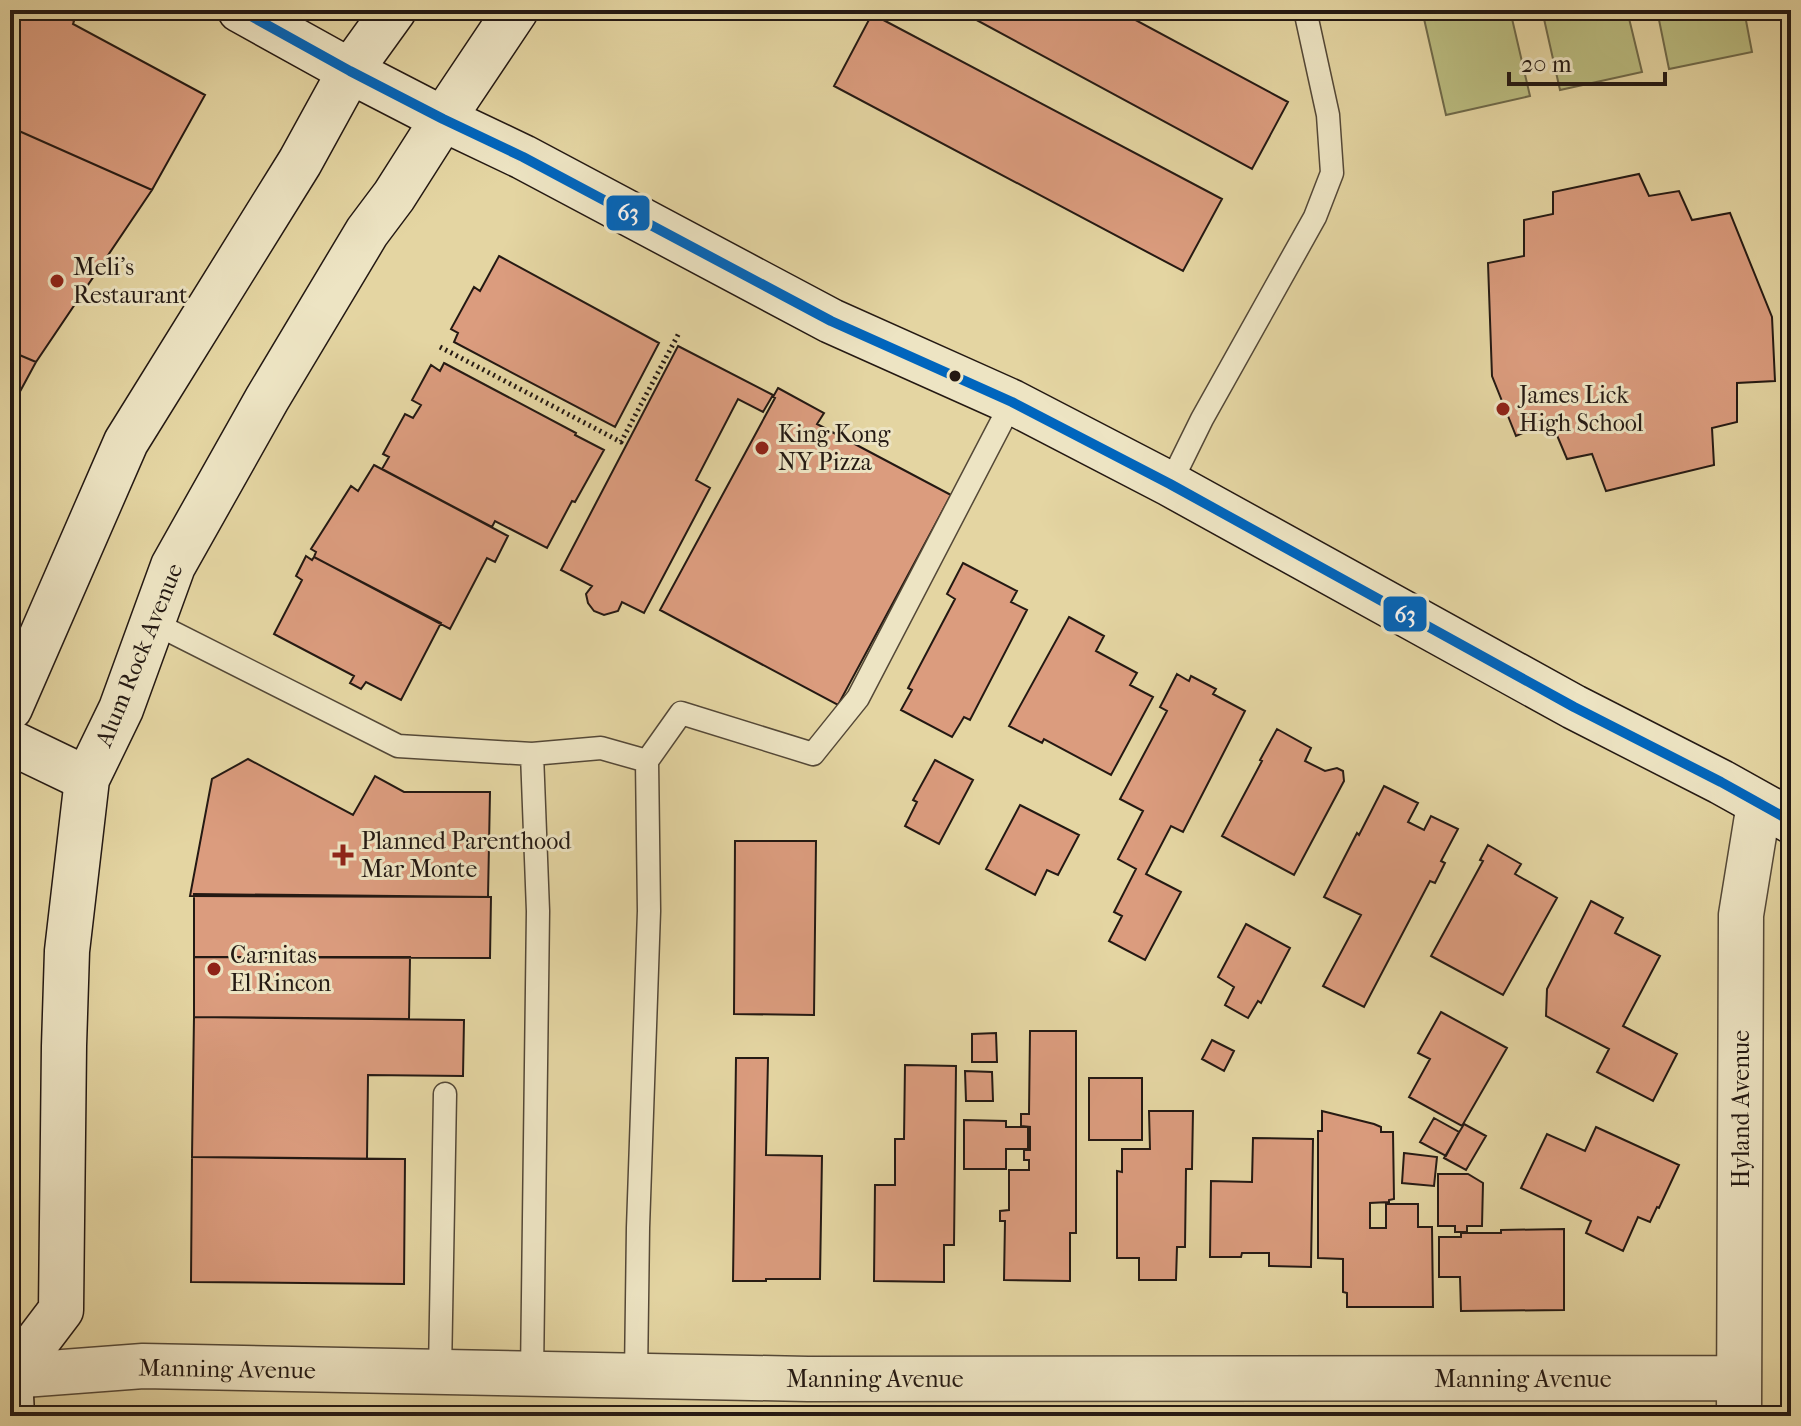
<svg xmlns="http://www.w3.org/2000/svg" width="1801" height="1426" font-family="'IM FELL French Canon',serif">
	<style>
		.green { fill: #babc80; stroke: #6f6a4a; stroke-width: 2 }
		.building { fill: #db9c7e; stroke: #241913; stroke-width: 2 }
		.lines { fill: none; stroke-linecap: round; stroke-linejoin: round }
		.lane-casing { stroke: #544837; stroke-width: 25 }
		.street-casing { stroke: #544837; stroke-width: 47 }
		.secondary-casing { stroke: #241913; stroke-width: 47 }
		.path { stroke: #241913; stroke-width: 5; stroke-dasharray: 2 4; stroke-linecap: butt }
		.lane { stroke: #ede4c3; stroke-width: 22 }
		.street { stroke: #ede4c3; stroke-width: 44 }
		.secondary { stroke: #ede4c3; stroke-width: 44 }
		.bus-1-casing { stroke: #ede4c3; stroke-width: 16 }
		.bus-1 { stroke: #0065bd; stroke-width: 10 }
		.poi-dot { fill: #8f2418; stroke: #ede4c3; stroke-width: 3 }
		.bus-dot { fill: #241913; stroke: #ede4c3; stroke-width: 3 }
		.labels { text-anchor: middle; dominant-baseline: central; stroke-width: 6; stroke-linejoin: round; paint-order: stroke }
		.poi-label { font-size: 24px; fill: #241913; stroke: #ede4c3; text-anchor: start }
		.street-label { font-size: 24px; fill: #241913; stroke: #ede4c3 }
		.line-badge { stroke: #ede4c3; stroke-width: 3 }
		.badge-label { font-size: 22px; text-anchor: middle; font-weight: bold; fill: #fff }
	</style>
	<rect width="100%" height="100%" fill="#e4d5a2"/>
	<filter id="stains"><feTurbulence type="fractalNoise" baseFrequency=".0025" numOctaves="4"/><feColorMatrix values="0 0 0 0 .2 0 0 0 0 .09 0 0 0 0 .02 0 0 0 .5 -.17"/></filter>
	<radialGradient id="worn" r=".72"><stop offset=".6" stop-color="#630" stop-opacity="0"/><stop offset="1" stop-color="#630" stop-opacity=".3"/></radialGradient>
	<path class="green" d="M 1422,10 L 1510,10 L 1530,96 L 1446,115 Z
		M 1542,10 L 1627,10 L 1642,72 L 1560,90 Z
		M 1657,10 L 1744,10 L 1752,52 L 1669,69 Z"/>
	<path class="building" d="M 10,10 L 54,10 L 74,21 L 73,24 L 205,95 L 152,190 L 10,127 Z
		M 958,10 L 1117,10 L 1288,102 L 1252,169 Z
		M 872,14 L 1222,199 L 1183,271 L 834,86 Z
		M 10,127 L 152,190 L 36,362 L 10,351 Z
		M 1639,174 L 1649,196 L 1679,191 L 1692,220 L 1730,213 L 1772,317 L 1775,381 L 1737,383 L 1737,422 L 1712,428 L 1714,465 L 1606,491 L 1592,454 L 1567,459 L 1551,421 L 1516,436 L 1492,376 L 1488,263 L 1524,256 L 1524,220 L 1553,214 L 1553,192 Z
		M 499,256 L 659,343 L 615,427 L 454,342 L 458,333 L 451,329 L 474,287 L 480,291 Z
		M 678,346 L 773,395 L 763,412 L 738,399 L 696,480 L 710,488 L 644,613 L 622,602 L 618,611 L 604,615 L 594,611 L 588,603 L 586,594 L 592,586 L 561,570 Z
		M 10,351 L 36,362 L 10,410 Z
		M 444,363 L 576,433 L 575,435 L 604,450 L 575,502 L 572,501 L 547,548 L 495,521 L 492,527 L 382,469 L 389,457 L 383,454 L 405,414 L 413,418 L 421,405 L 412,400 L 431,365 L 440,371 Z
		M 778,388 L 824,413 L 817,424 L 951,495 L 838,705 L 660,610 L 775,398 L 773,397 Z
		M 374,465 L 508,536 L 495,562 L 487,558 L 450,629 L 314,557 L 316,552 L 311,549 L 351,486 L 358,491 Z
		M 306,556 L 312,560 L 314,557 L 441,623 L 401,700 L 366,682 L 361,689 L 350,683 L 354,676 L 274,634 L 302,580 L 296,576 Z
		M 963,563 L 1017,591 L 1011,602 L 1027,610 L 970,720 L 964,717 L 952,737 L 901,710 L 912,690 L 908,688 L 955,599 L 947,594 Z
		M 1069,617 L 1104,636 L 1096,651 L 1137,673 L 1130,685 L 1153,697 L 1111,775 L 1044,739 L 1042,743 L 1009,726 Z
		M 1177,674 L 1189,681 L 1191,676 L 1216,689 L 1213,694 L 1245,711 L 1183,832 L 1171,826 L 1146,874 L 1181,892 L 1145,960 L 1109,941 L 1122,916 L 1114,912 L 1136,869 L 1118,859 L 1143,811 L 1120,799 L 1167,711 L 1160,707 Z
		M 1277,729 L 1311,748 L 1305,761 L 1325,771 L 1337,768 L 1343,771 L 1344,781 L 1294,875 L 1222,836 L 1262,761 L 1260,760 Z
		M 248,759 L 353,815 L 375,776 L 404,792 L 490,792 L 488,897 L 190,896 L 212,779 Z
		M 935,760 L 973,780 L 939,844 L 905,826 L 917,802 L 913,800 Z
		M 1384,786 L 1418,803 L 1408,822 L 1424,830 L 1431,816 L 1458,829 L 1441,861 L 1445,863 L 1435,883 L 1430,881 L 1364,1007 L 1323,986 L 1361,915 L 1324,897 L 1357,833 L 1359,835 Z
		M 1020,805 L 1079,835 L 1058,875 L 1047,870 L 1035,895 L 986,869 Z
		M 735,841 L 816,841 L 814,1015 L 734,1014 Z
		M 1488,845 L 1521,864 L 1515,874 L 1557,898 L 1503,995 L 1431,956 L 1483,861 L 1480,860 Z
		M 194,894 L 491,897 L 490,958 L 194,957 Z
		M 1591,901 L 1623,918 L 1615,933 L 1660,956 L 1623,1026 L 1677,1054 L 1653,1101 L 1597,1072 L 1609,1049 L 1546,1016 L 1547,989 Z
		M 1246,924 L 1290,948 L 1261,1003 L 1258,1001 L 1248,1018 L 1225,1005 L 1234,987 L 1218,977 Z
		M 194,957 L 410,957 L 409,1019 L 194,1017 Z
		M 1441,1012 L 1507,1048 L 1462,1126 L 1409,1097 L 1430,1059 L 1418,1053 Z
		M 194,1017 L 464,1020 L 463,1076 L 368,1075 L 367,1159 L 192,1157 Z
		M 1030,1031 L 1076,1031 L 1076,1233 L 1070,1233 L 1070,1281 L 1004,1280 L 1005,1221 L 1000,1221 L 1000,1211 L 1009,1210 L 1009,1170 L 1029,1170 L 1029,1160 L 1024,1160 L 1024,1150 L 1030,1150 L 1030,1127 L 1021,1126 L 1021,1114 L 1029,1114 Z
		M 996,1033 L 997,1062 L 972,1062 L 972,1034 Z
		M 1212,1040 L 1234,1051 L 1224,1071 L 1202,1059 Z
		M 736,1058 L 768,1058 L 766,1155 L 822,1156 L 820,1279 L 766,1279 L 766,1281 L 733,1281 Z
		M 905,1065 L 956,1066 L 954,1245 L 944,1245 L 944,1282 L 874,1281 L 875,1185 L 895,1185 L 895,1139 L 904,1139 Z
		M 965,1071 L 992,1072 L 993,1101 L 966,1101 Z
		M 1089,1078 L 1142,1078 L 1142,1140 L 1089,1140 Z
		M 1149,1111 L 1193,1111 L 1192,1169 L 1186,1169 L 1185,1247 L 1177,1247 L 1176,1280 L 1139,1280 L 1139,1258 L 1117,1258 L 1117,1171 L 1122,1172 L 1122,1149 L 1150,1149 Z
		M 1322,1111 L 1374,1124 L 1381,1127 L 1381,1132 L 1393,1132 L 1394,1199 L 1389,1200 L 1389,1202 L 1370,1203 L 1370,1228 L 1386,1228 L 1386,1204 L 1418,1204 L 1418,1227 L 1432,1227 L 1433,1307 L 1347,1307 L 1347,1293 L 1343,1292 L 1343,1259 L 1318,1258 L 1318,1131 L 1322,1131 Z
		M 1434,1118 L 1459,1132 L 1446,1156 L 1420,1142 Z
		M 964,1120 L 1006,1121 L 1006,1127 L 1028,1127 L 1028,1149 L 1006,1149 L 1006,1169 L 964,1169 Z
		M 1464,1124 L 1486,1136 L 1466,1170 L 1444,1158 Z
		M 1596,1127 L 1679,1165 L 1659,1208 L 1657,1207 L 1650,1222 L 1638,1217 L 1623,1251 L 1586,1233 L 1591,1221 L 1521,1188 L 1547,1134 L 1585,1151 Z
		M 1253,1138 L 1313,1139 L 1311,1267 L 1269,1266 L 1269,1253 L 1242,1253 L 1241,1257 L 1210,1257 L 1211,1181 L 1252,1182 Z
		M 1404,1153 L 1437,1157 L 1434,1186 L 1402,1183 Z
		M 192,1157 L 405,1159 L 404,1284 L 191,1282 Z
		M 1438,1174 L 1468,1174 L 1483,1183 L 1482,1226 L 1467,1226 L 1467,1232 L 1455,1232 L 1455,1226 L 1438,1226 Z
		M 1564,1229 L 1564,1310 L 1461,1311 L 1460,1277 L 1439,1277 L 1439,1237 L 1461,1237 L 1461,1233 L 1501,1233 L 1501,1230 Z"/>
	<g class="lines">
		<defs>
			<path id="lane" d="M 1170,484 L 1202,419 L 1315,217 L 1332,173 L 1328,115 L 1305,10
				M 152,622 L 398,746 L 532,754 L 601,748 L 647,761
				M 440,1372 L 445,1094
				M 532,1374 L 538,911 L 532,754
				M 636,1376 L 638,1228 L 649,911 L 647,761 L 681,713 L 813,754 L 858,698 L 1012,402"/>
			<path id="street" d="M 10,1376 L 143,1366 L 808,1379 L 1739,1378
				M 1739,1416 L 1741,915 L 1759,804"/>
			<path id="secondary" d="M 240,10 L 350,71 L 443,119 L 523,157 L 831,321 L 1012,402 L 1170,484 L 1574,707 L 1721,782 L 1791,821
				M 10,708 L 126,442 L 300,162 L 350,71 L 394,10
				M 10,742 L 87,779
				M 10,1374 L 12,1416
				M 11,1376 L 61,1310 L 64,1046 L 67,951 L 87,779 L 121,709 L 173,566 L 267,399 L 367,232 L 394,196 L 443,119 L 516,10"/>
		</defs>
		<use href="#lane" class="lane-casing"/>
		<use href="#street" class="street-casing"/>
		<use href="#secondary" class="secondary-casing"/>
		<path class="path" d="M 440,347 L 621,442 L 679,333"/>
		<use href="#lane" class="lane"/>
		<use href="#street" class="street"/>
		<use href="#secondary" class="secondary"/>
		<defs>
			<path id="bus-1" d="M 240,10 L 350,71 L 443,119 L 523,157 L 831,321 L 1012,402 L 1170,484 L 1574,707 L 1721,782 L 1791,821"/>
		</defs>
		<use href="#bus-1" class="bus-1-casing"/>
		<use href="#bus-1" class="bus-1"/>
	</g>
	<g class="poi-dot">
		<circle cx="57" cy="281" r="8"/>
		<circle cx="1503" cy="409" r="8"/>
		<circle cx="762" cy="448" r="8"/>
		<path d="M339 843h8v8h8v8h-8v8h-8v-8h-8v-8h8z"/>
		<circle cx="214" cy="969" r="8"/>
	</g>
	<circle class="bus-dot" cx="955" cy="376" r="7"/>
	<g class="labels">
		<g class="poi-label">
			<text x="73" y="267">Meli’s<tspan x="73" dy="28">Restaurant</tspan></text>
			<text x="1519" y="395">James Lick<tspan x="1519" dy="28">High School</tspan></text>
			<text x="778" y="434">King Kong<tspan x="778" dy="28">NY Pizza</tspan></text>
			<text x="361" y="841">Planned Parenthood<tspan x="361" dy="28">Mar Monte</tspan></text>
			<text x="230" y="955">Carnitas<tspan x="230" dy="28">El Rincon</tspan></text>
		</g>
		<g class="street-label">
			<text transform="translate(139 655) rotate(-68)">Alum Rock Avenue</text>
			<text transform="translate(1741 1109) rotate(-90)">Hyland Avenue</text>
			<text transform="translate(227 1369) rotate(1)">Manning Avenue</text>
			<text x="875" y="1379">Manning Avenue</text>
			<text x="1523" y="1379">Manning Avenue</text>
		</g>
	</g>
	<g class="line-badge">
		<rect x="605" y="194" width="46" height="38" rx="8" fill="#0065bd"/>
		<rect x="1382" y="595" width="46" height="38" rx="8" fill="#0065bd"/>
	</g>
	<g class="badge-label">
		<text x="628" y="220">63</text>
		<text x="1405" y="622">63</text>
	</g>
	<rect width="1801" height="1426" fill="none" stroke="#e4d5a2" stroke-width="40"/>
	<rect x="12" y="12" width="1777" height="1402" fill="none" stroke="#241913" stroke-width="4"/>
	<rect x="20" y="20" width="1761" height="1386" fill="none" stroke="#241913" stroke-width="2"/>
	<path d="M1509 72v12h156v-12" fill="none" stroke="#241913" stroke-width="4"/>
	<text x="1521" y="72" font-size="24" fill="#241913" stroke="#ede4c3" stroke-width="6" paint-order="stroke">20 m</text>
	<rect width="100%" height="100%" filter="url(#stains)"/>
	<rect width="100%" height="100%" fill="url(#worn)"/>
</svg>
